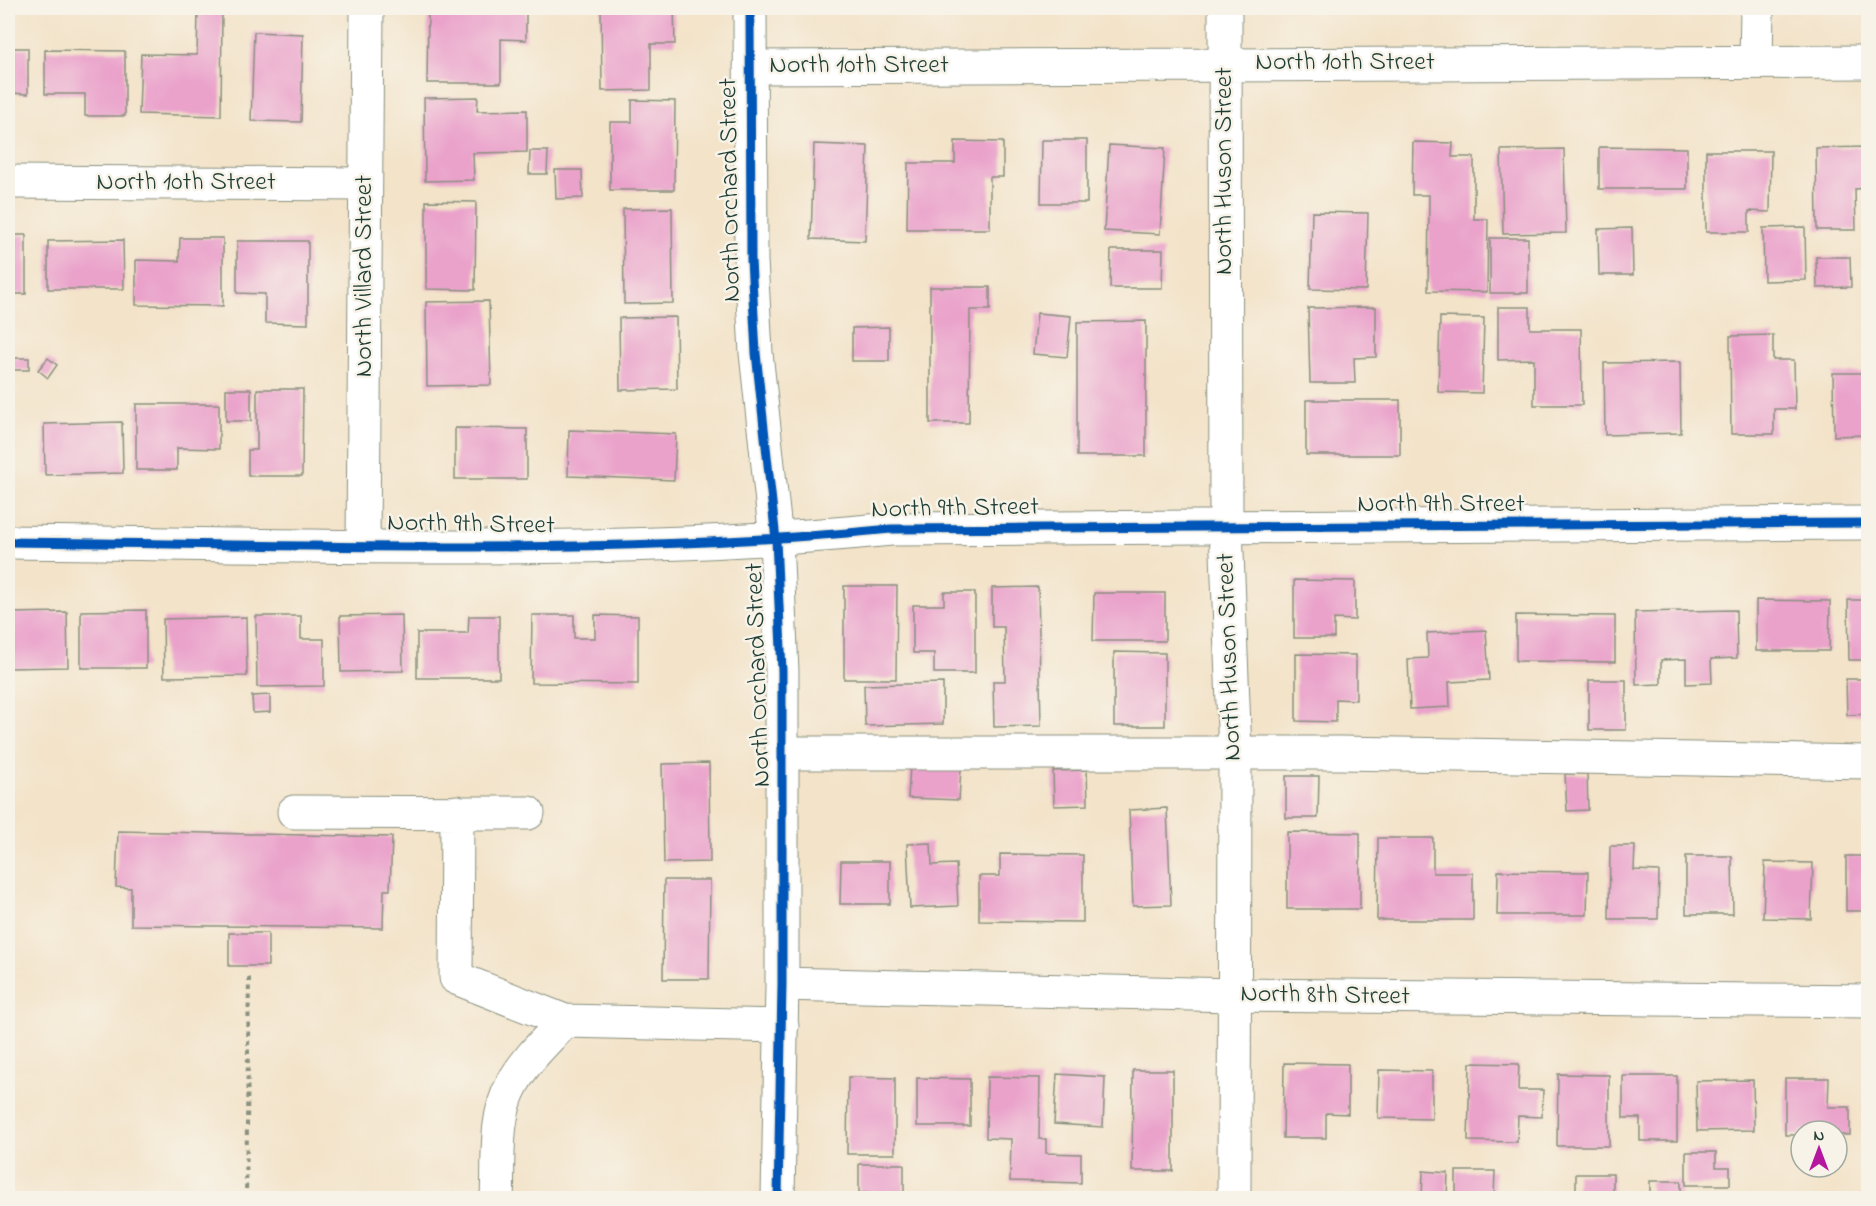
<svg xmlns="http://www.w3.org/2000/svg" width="1876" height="1206" font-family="'Indie Flower',sans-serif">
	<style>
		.building { fill: #eaa2cb }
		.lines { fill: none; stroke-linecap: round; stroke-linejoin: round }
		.minor-casing { stroke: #89907e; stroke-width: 35 }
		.path { stroke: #89907e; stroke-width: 4; stroke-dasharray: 4.5 4.5; stroke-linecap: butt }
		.minor { stroke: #fff; stroke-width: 33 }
		.cycleway-casing { stroke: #f7f3e8; stroke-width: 13 }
		.cycleway { stroke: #0057b8; stroke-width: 9 }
		.labels { text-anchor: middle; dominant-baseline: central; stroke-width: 5; stroke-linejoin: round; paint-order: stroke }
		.street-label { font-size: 26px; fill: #1f3d34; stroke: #f7f3e8 }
	</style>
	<rect width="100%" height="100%" fill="#f7f3e8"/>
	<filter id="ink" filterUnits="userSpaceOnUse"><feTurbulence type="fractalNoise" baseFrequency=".0167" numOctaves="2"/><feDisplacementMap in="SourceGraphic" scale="12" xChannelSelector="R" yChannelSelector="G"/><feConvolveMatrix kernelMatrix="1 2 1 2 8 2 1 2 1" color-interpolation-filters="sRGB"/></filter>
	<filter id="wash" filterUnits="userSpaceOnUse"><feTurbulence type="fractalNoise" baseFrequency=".008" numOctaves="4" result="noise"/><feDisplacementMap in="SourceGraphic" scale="24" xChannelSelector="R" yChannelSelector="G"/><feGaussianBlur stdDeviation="1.35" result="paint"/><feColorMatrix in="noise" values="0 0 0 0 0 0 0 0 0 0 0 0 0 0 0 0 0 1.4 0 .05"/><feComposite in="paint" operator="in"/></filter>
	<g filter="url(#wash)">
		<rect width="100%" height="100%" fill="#f3e3c9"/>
		<g id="blocks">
			<path class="building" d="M 428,8 L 526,8 L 526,40 L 501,39 L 501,83 L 427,83 Z
				M 601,8 L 674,8 L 675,44 L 651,44 L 651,90 L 602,91 Z
				M 198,12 L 222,13 L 221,116 L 139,114 L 141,54 L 197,55 Z
				M 254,32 L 303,34 L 301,122 L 251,121 Z
				M 8,48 L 28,48 L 28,94 L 8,93 Z
				M 45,50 L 125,51 L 125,116 L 85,116 L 85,94 L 45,94 Z
				M 478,97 L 477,111 L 527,110 L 527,152 L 473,153 L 474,180 L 425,181 L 424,98 Z
				M 632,100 L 675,101 L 674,190 L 610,190 L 610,122 L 632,122 Z
				M 1042,140 L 1087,140 L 1087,203 L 1041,203 Z
				M 955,141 L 1003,142 L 1003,177 L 990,177 L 990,229 L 907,229 L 908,163 L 955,163 Z
				M 1413,142 L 1453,143 L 1452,157 L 1474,157 L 1474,219 L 1488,219 L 1487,292 L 1428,291 L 1429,195 L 1412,195 Z
				M 814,144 L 868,146 L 865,241 L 811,239 Z
				M 1109,145 L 1165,148 L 1160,234 L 1104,231 Z
				M 1599,147 L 1687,148 L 1687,189 L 1599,189 Z
				M 1868,147 L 1868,188 L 1855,189 L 1856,230 L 1817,230 L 1816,148 Z
				M 1564,149 L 1566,233 L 1503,234 L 1501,150 Z
				M 530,151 L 548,151 L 547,174 L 529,174 Z
				M 1706,151 L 1771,151 L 1770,212 L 1749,211 L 1749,232 L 1706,232 Z
				M 555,170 L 582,170 L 583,198 L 556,199 Z
				M 426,201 L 476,202 L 475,290 L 426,289 Z
				M 672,208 L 673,303 L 624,304 L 623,209 Z
				M 1312,212 L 1368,213 L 1366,290 L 1310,289 Z
				M 1805,227 L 1806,280 L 1764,281 L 1763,228 Z
				M 1632,228 L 1633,275 L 1599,275 L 1598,229 Z
				M 8,235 L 26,235 L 26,294 L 8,294 Z
				M 180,238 L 223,238 L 223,306 L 136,305 L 136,260 L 179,261 Z
				M 1490,238 L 1528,238 L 1528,293 L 1490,293 Z
				M 123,240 L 124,289 L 48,289 L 48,241 Z
				M 237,241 L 308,241 L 308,324 L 265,323 L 265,294 L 237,293 Z
				M 1111,250 L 1163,250 L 1162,288 L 1110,288 Z
				M 1816,257 L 1850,257 L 1851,287 L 1817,288 Z
				M 930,287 L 990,287 L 990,310 L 970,310 L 969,423 L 930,423 Z
				M 489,301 L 491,385 L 427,386 L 426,302 Z
				M 1376,307 L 1376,357 L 1354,358 L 1355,383 L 1310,383 L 1308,308 Z
				M 1498,307 L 1530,307 L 1530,329 L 1581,329 L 1582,405 L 1534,405 L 1534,359 L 1498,360 Z
				M 1037,313 L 1071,316 L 1067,357 L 1033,354 Z
				M 676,317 L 677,389 L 620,390 L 619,318 Z
				M 1440,317 L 1484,318 L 1482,393 L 1438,392 Z
				M 1146,321 L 1146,456 L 1077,456 L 1077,322 Z
				M 889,327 L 889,361 L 852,361 L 852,328 Z
				M 1773,335 L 1773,360 L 1794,360 L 1795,409 L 1774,409 L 1774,434 L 1731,434 L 1730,336 Z
				M 11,358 L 29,358 L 29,370 L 11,370 Z
				M 48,358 L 57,365 L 48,378 L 38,370 Z
				M 1680,362 L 1681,433 L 1605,435 L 1604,363 Z
				M 1833,373 L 1868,373 L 1868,435 L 1834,436 Z
				M 226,389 L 251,389 L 251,421 L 226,421 Z
				M 257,389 L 303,389 L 302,476 L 248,476 L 248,450 L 257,450 Z
				M 1306,400 L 1400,400 L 1400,455 L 1306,455 Z
				M 136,404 L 219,404 L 219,449 L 177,448 L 177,470 L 136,470 Z
				M 122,422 L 123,473 L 45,475 L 44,424 Z
				M 455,428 L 527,429 L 527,479 L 455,479 Z
				M 569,430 L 676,434 L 674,480 L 568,476 Z
				M 1294,580 L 1355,581 L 1355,620 L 1334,619 L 1334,638 L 1294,638 Z
				M 844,586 L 897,586 L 896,679 L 844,679 Z
				M 1038,587 L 1041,726 L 994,727 L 993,681 L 1005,681 L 1004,627 L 992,627 L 992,588 Z
				M 944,592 L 975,592 L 975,673 L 934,673 L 934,653 L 913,653 L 913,605 L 944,605 Z
				M 1094,593 L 1165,593 L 1165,641 L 1093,641 Z
				M 1756,600 L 1830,601 L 1829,651 L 1756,651 Z
				M 1848,600 L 1868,600 L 1868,660 L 1849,660 Z
				M 146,610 L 146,668 L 81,668 L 81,611 Z
				M 1736,610 L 1737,658 L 1711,659 L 1712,683 L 1686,684 L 1686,659 L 1661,660 L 1661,684 L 1636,685 L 1635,612 Z
				M 67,612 L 68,667 L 8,668 L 8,613 Z
				M 402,615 L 403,671 L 341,672 L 340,616 Z
				M 532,615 L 574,615 L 574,638 L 595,638 L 595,615 L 638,616 L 638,684 L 531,683 Z
				M 1516,615 L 1615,616 L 1615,662 L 1516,661 Z
				M 256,616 L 301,616 L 301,639 L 324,639 L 324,686 L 257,687 Z
				M 469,616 L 499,616 L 499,678 L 417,678 L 417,633 L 468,633 Z
				M 246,617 L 247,676 L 164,677 L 163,619 Z
				M 1486,630 L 1489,680 L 1449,682 L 1450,707 L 1410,709 L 1408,659 L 1428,658 L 1427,633 Z
				M 1114,652 L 1165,653 L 1165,726 L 1114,726 Z
				M 1296,654 L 1356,655 L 1356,700 L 1336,699 L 1336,722 L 1296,721 Z
				M 1846,679 L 1868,679 L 1868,714 L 1847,715 Z
				M 1589,680 L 1626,680 L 1626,730 L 1589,730 Z
				M 943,683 L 943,724 L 865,726 L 864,685 Z
				M 270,695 L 270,712 L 253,713 L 252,696 Z
				M 709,763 L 710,862 L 664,863 L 662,764 Z
				M 910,765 L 961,768 L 959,800 L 908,798 Z
				M 1087,770 L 1088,805 L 1054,806 L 1053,771 Z
				M 1565,774 L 1587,774 L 1588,810 L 1567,811 Z
				M 1286,776 L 1319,776 L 1318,818 L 1286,818 Z
				M 1167,808 L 1171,905 L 1133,906 L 1129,810 Z
				M 118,831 L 392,837 L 390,890 L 384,890 L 383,928 L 131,925 L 131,888 L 116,887 Z
				M 1287,832 L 1360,833 L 1360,909 L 1287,909 Z
				M 1378,838 L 1433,838 L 1433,873 L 1473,873 L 1473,920 L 1377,920 Z
				M 931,843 L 932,865 L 956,864 L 958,906 L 910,908 L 907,844 Z
				M 1610,846 L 1635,846 L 1634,870 L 1659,871 L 1658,919 L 1609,919 Z
				M 1000,854 L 1083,855 L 1083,922 L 979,921 L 979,876 L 1000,876 Z
				M 1686,856 L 1732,856 L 1733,914 L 1686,914 Z
				M 1846,856 L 1868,856 L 1868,911 L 1846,911 Z
				M 841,861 L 890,861 L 890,904 L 840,904 Z
				M 1765,862 L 1813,863 L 1811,919 L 1763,918 Z
				M 1498,871 L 1588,872 L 1587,915 L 1497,915 Z
				M 664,880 L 710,880 L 709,979 L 663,979 Z
				M 229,933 L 268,933 L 268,966 L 229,966 Z
				M 1284,1063 L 1348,1064 L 1348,1114 L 1326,1113 L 1326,1138 L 1283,1138 Z
				M 1470,1063 L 1519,1064 L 1518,1090 L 1543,1090 L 1542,1117 L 1518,1116 L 1517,1142 L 1468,1141 Z
				M 1133,1070 L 1173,1070 L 1173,1171 L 1132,1171 Z
				M 1379,1070 L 1432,1071 L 1432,1119 L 1378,1118 Z
				M 1057,1074 L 1105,1077 L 1103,1127 L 1054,1124 Z
				M 1558,1074 L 1609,1075 L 1609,1146 L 1557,1146 Z
				M 1623,1076 L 1677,1076 L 1677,1141 L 1640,1141 L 1640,1118 L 1623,1118 Z
				M 848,1077 L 895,1078 L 895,1154 L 847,1154 Z
				M 987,1077 L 1040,1078 L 1039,1139 L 1046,1139 L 1046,1153 L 1081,1154 L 1081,1183 L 1010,1181 L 1011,1139 L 986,1138 Z
				M 917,1078 L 970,1079 L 970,1126 L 917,1126 Z
				M 1785,1078 L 1829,1078 L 1828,1107 L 1850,1107 L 1850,1135 L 1837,1135 L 1837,1131 L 1801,1131 L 1801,1135 L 1785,1135 Z
				M 1753,1080 L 1754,1130 L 1697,1131 L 1696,1081 Z
				M 1686,1152 L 1716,1152 L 1716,1167 L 1730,1167 L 1730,1185 L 1686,1185 Z
				M 859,1164 L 904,1164 L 904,1193 L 859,1193 Z
				M 1423,1171 L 1448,1173 L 1447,1198 L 1422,1198 Z
				M 1456,1171 L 1495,1171 L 1494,1198 L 1456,1198 Z
				M 1576,1174 L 1613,1174 L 1613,1198 L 1576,1198 Z
				M 1650,1181 L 1681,1181 L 1681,1198 L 1650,1198 Z"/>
		</g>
	</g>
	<g filter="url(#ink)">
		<use href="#blocks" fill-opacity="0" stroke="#89907e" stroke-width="1.5"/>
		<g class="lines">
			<defs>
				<path id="minor" d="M 750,8 L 751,260 L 756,353 L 776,540 L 782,671 L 782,984 L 778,1198
					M 1225,8 L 1226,528 L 1235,753 L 1234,1198
					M 1756,62 L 1757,8
					M 750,67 L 1868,62
					M 8,182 L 365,184
					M 8,542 C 302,544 598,558 891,529 L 1868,523
					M 363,545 L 367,8
					M 784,753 L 1340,753 L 1868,762
					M 294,812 L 528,813
					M 457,812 L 456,978 L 565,1021 L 782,1026
					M 782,984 L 1233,995 L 1868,1001
					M 497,1198 C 499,1163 494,1117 512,1085 C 525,1060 546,1041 565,1021"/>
			</defs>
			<use href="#minor" class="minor-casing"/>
			<path class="path" d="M 246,1198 L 249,977"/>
			<use href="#minor" class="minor"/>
			<defs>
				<path id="cycleway" d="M 750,8 L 751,260 L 756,353 L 776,540 L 782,671 L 782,984 L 778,1198
					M 8,542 C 302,544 598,558 891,529 L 1868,523"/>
			</defs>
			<use href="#cycleway" class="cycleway-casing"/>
			<use href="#cycleway" class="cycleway"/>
		</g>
	</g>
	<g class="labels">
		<g class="street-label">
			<text x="1345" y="63">North 10th Street</text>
			<text x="859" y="66">North 10th Street</text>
			<text transform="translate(1225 171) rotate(-90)">North Huson Street</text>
			<text x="186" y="183">North 10th Street</text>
			<text transform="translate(731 190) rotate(-91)">North Orchard Street</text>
			<text transform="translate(365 276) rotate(-90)">North Villard Street</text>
			<text x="1441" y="505">North 9th Street</text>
			<text transform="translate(955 509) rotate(-1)">North 9th Street</text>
			<text transform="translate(471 525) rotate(1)">North 9th Street</text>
			<text transform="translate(1230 657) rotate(-92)">North Huson Street</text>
			<text transform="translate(759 675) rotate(-92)">North Orchard Street</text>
			<text transform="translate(1325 996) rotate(1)">North 8th Street</text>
		</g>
	</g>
	<rect width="1876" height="1206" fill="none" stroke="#f7f3e8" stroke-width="30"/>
	<g transform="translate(1819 1149)"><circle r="28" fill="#f7f3e8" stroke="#a1aaa0" stroke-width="1.5"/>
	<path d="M0-4.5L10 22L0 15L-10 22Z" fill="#b5179e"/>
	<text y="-9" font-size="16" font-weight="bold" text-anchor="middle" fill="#1f3d34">N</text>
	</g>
</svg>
